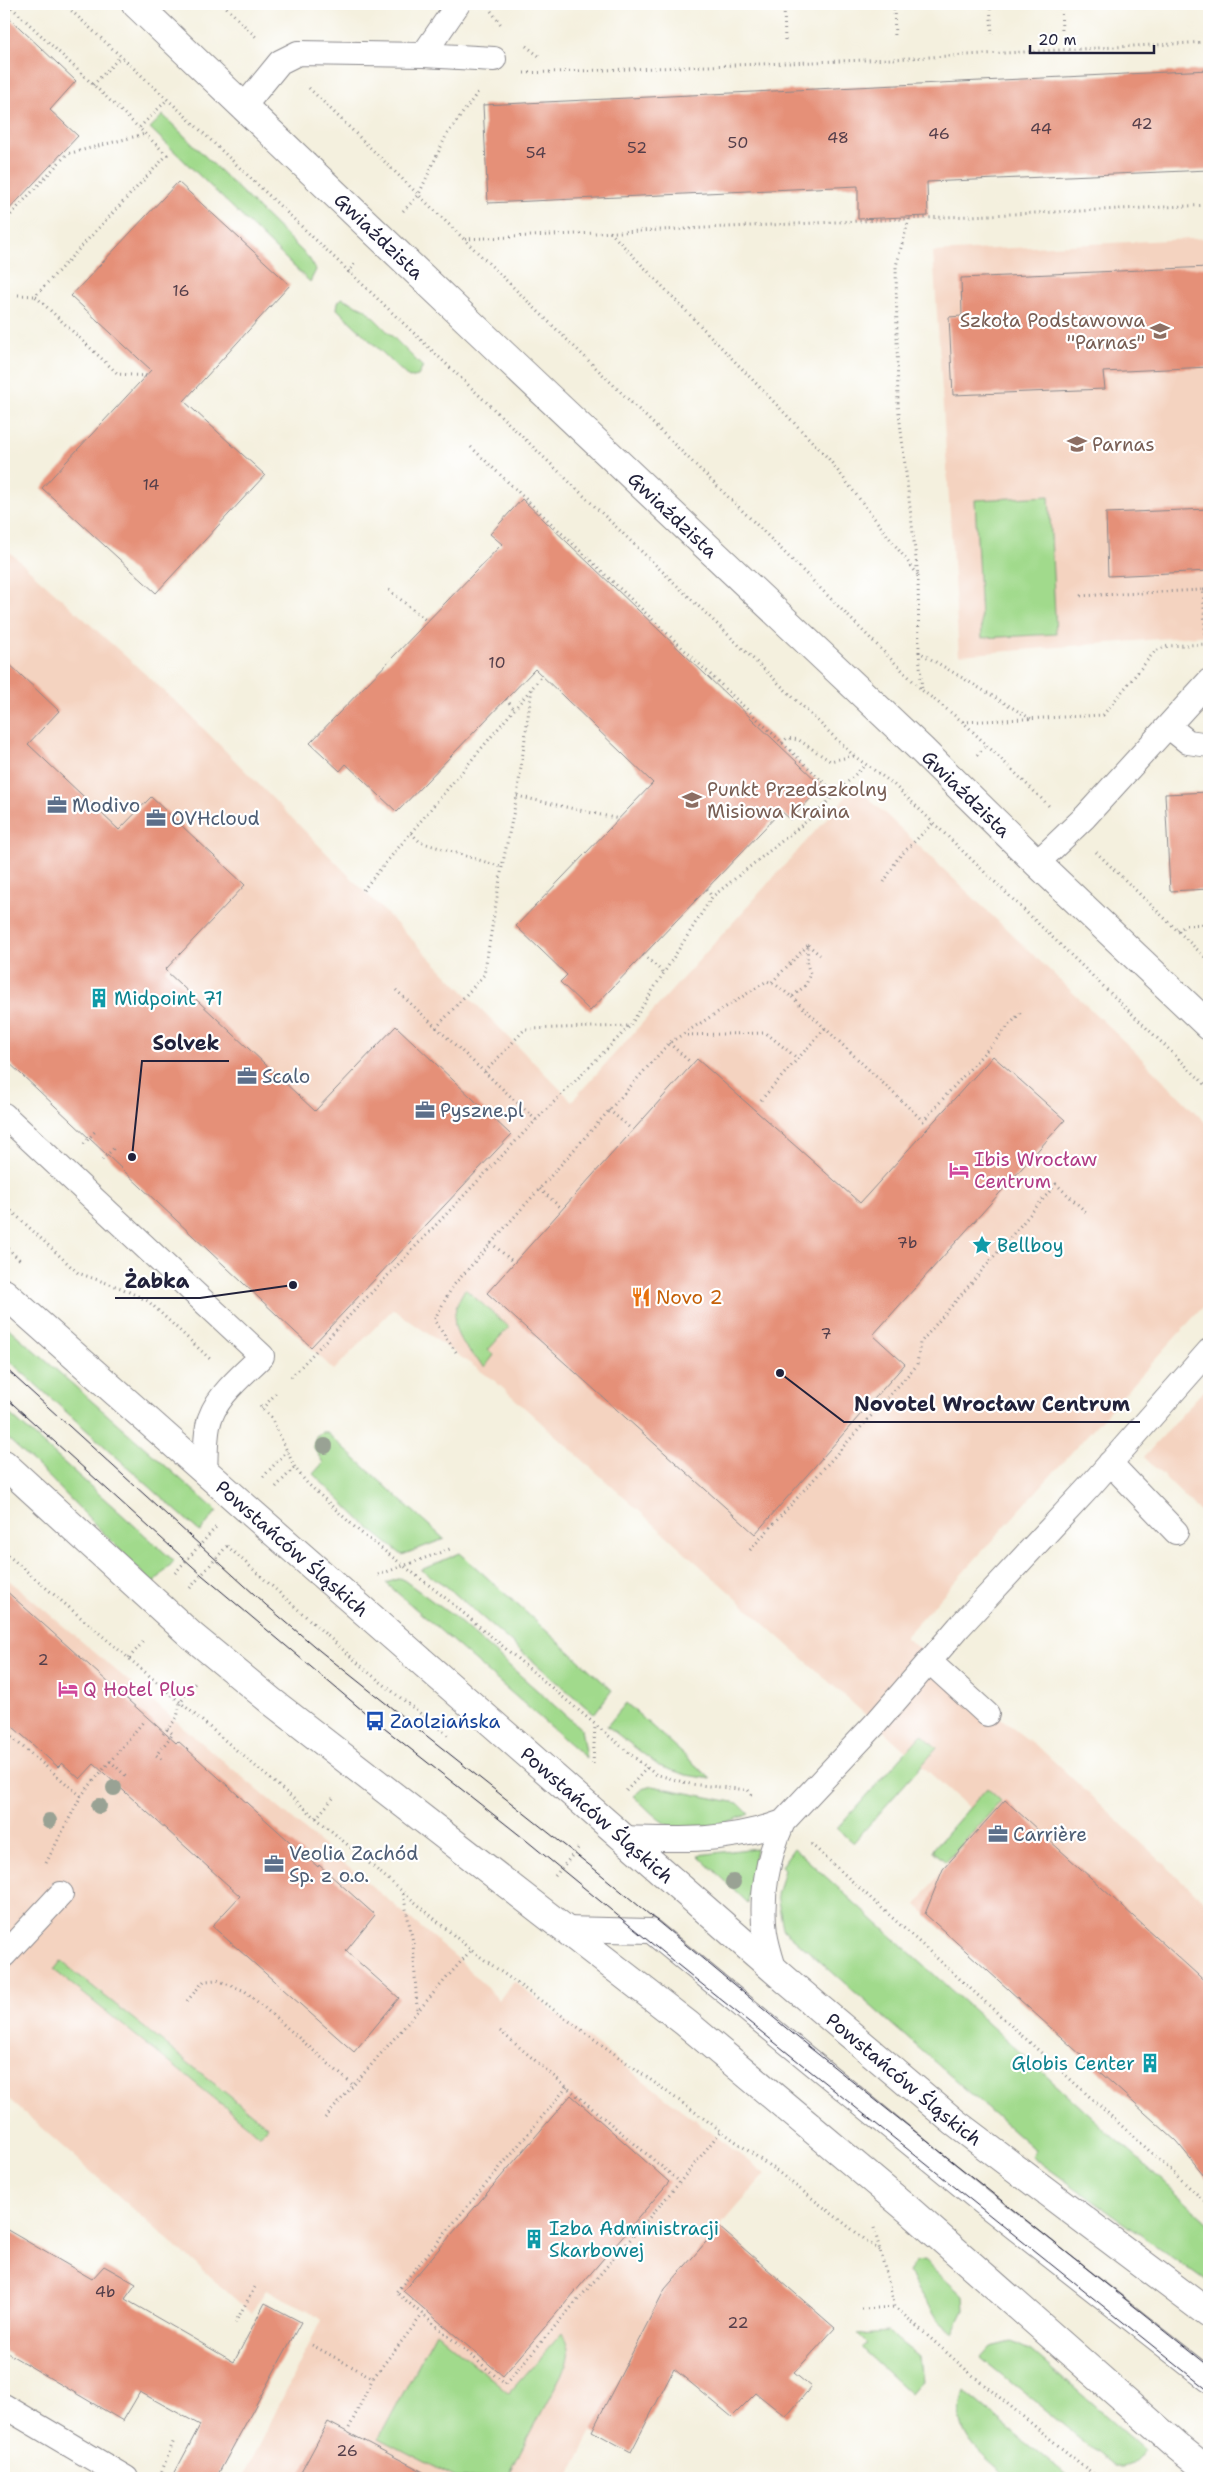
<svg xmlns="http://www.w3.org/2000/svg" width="1213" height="2482" font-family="'Shantell Sans',sans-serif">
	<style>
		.built { fill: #f4d3c0 }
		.green { fill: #a1da8c; stroke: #627e64 }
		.building { fill: #e59078 }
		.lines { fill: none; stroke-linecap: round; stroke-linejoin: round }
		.service-casing { stroke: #8b898c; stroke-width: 26 }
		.minor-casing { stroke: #8b898c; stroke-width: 30 }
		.secondary-casing { stroke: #8b898c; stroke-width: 30 }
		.path { stroke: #8b898c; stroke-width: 3; stroke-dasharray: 1 4; stroke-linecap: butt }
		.service { stroke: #fff; stroke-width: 24 }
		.minor { stroke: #fff; stroke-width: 28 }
		.secondary { stroke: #fff; stroke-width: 28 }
		.tram { stroke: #22223b; stroke-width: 1 }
		.tree { fill: #99a294 }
		.labels { text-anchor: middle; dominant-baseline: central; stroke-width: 4.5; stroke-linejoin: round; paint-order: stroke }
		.number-label { font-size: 16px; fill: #533e4a }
		.street-label { font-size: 19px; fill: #22223b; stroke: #fff }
		.education-label { font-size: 19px; fill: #785e54; stroke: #fff; text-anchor: start }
		.service-label { font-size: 19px; fill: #4e5e75; stroke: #fff; text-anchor: start }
		.culture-label { font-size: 19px; fill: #0d838f; stroke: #fff; text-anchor: start }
		.hotel-label { font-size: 19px; fill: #b23c85; stroke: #fff; text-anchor: start }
		.food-label { font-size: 19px; fill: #c56008; stroke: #fff; text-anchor: start }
		.transit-label { font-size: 19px; fill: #164399; stroke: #fff; text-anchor: start }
		.leader { fill: none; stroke: #22223b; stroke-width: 2 }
		.callout-dot { fill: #22223b; stroke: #fff; stroke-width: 2 }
		.callout-label { font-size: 20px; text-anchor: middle; font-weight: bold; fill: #22223b; stroke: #fff; stroke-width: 4.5; stroke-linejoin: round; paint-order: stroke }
	</style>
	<rect width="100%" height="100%" fill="#fff"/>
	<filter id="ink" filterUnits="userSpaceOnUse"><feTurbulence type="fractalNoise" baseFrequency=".02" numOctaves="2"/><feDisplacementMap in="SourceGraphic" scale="10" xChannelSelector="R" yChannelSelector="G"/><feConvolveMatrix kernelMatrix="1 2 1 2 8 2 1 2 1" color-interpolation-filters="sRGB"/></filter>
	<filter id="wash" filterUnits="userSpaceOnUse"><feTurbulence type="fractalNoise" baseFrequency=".0096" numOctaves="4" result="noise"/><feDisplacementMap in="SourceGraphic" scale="20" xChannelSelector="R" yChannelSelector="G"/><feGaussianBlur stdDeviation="1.12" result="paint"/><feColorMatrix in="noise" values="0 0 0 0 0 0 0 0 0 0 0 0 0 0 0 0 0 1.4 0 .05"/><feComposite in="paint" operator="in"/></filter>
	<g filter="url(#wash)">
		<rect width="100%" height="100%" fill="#f4f0de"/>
		<path class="built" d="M 1209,238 L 1209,635 L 959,655 L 933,252 Z
			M 4,547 L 183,708 L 572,1101 L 856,786 L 1128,1045 L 1209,1126 L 1209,1300 L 905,1637 L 1015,1730 L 1044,1752 L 1209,1906 L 1209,2181 L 1176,2141 L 916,1905 L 980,1818 L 496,1382 L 393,1309 L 334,1370 L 4,1058 Z
			M 1209,1384 L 1209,1521 L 1144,1457 Z
			M 4,1576 L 457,1958 L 499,2000 L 514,1981 L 765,2174 L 665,2289 L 568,2478 L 243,2478 L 321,2320 L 308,2310 L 266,2290 L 251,2313 L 4,2095 Z"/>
		<path class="green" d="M 163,115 L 309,258 L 316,270 L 310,282 L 150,128 Z
			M 342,298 L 365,309 L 423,367 L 418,376 L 409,378 L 337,309 L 338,302 Z
			M 1049,496 L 1056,634 L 982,638 L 975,500 Z
			M 465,1289 L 509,1327 L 488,1350 L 494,1355 L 485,1367 C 458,1342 443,1324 465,1289 Z
			M 4,1324 L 217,1511 L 200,1532 L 4,1356 Z
			M 4,1409 L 174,1561 L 153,1584 L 50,1478 L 4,1435 Z
			M 322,1432 L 326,1432 L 444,1539 L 402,1555 L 371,1530 L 313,1474 L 323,1463 L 313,1446 L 316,1436 Z
			M 460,1553 L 612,1690 L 594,1714 L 446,1586 L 421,1570 Z
			M 401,1578 L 453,1616 L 581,1729 L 586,1758 L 386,1583 Z
			M 626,1703 L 711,1779 L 686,1775 L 659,1766 L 607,1726 Z
			M 922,1734 L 937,1748 L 853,1843 L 837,1829 Z
			M 652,1786 L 738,1803 L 749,1814 C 733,1822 682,1834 666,1824 C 654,1817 644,1805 633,1796 L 642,1789 Z
			M 987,1788 L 1001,1801 L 946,1862 L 933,1851 L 934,1848 Z
			M 756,1848 L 748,1903 L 698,1855 Z
			M 794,1848 L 1209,2223 L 1209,2284 L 1031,2156 L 1035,2150 L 783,1929 L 777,1895 L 784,1869 L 781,1866 Z
			M 61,1961 L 267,2126 L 260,2135 L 54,1970 Z
			M 925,2261 L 963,2296 L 964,2310 L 953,2333 L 937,2318 L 908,2272 L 915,2262 Z
			M 436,2332 L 509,2393 L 562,2333 C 569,2346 570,2352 566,2366 L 507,2478 L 456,2478 L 379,2438 Z
			M 888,2332 L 919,2357 L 922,2381 L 911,2394 L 861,2348 L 867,2343 L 858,2334 Z
			M 1012,2342 L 1031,2351 L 1144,2450 C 1137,2463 1130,2468 1115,2467 L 981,2358 L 991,2347 Z
			M 964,2391 L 1069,2478 L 1008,2478 C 980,2453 949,2434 964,2391 Z"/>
		<g id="blocks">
			<path class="building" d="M 4,13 L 76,81 L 50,110 L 78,136 L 4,215 Z
				M 1209,70 L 1209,170 L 927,182 L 928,216 L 858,219 L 858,186 L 488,203 L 483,105 Z
				M 178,182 L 290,285 L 184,401 L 265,475 L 156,593 L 42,488 L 151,370 L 71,296 Z
				M 1209,267 L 1209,367 L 1103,372 L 1105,389 L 953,395 L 949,317 L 962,316 L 961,278 Z
				M 522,499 L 822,786 L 791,820 L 781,811 L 590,1011 L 560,982 L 567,975 L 516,926 L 653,783 L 535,669 L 397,812 L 346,764 L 340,771 L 310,743 L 502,544 L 490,534 Z
				M 1209,509 L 1209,571 L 1108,576 L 1106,513 Z
				M 4,659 L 59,711 L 28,744 L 119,830 L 151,797 L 245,885 L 165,970 L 315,1111 L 396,1026 L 511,1135 L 311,1347 L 4,1058 Z
				M 1209,792 L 1209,889 L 1170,891 L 1165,794 Z
				M 993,1056 L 1065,1120 L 873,1335 L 905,1364 L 755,1534 L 487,1293 L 697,1059 L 860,1203 Z
				M 4,1589 L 176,1743 L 178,1741 L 318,1867 L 319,1865 L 375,1915 L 346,1951 L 399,1998 L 354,2052 L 212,1926 L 240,1896 L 94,1764 L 80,1779 L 62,1763 L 58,1767 L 4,1719 Z
				M 1005,1800 L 1209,1985 L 1209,2181 L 1176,2141 L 925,1914 L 943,1869 Z
				M 571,2095 L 669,2182 L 503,2376 L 403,2291 Z
				M 719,2227 L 835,2328 L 794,2373 L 811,2387 L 786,2417 L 756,2393 L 732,2417 L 674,2369 L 631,2452 L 592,2431 L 665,2289 Z
				M 4,2228 L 92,2279 L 104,2266 L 136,2284 L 125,2299 L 234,2362 L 265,2303 L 301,2322 L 216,2478 L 172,2478 L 200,2425 L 140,2392 L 123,2421 L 4,2351 Z
				M 328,2422 L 435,2478 L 298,2478 Z"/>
		</g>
	</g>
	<g filter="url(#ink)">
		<use href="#blocks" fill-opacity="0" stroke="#8b898c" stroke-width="1"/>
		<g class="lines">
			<defs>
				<path id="service" d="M 423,55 L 494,59
					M 245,105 L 280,62 L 298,53 L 423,55 L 458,4
					M 1168,726 L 1188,742 L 1209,745
					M 1037,863 L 1085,817 L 1209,681
					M 4,1115 L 262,1356 C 243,1375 213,1398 208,1426 C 205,1441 206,1457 205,1472
					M 1110,1463 L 1176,1532
					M 929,1661 L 987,1714
					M 621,1838 C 678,1840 729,1842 783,1822
					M 564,1929 L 651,1931 L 982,2202 L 1209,2380
					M 4,1955 L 61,1894
					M 775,1971 C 771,1958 767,1946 765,1933 C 760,1897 768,1855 783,1822 L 876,1723 L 959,1627 L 1091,1485 L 1209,1351
					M 4,2406 L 126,2478"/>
				<g id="minor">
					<path id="s1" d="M 136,4 L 503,354 L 922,750 L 1037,863 L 1209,1026"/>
				</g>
				<g id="secondary">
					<path id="s2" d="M 4,1293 L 253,1514 L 786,1980 L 954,2122 L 1209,2314"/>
					<path d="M 4,1464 L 192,1636 L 271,1701 L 686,2023 L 909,2210 L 1178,2447 L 1209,2472"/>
				</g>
			</defs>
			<use href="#service" class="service-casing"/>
			<use href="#minor" class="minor-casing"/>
			<use href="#secondary" class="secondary-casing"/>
			<path class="path" d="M 8,4 L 139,128
				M 64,4 L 179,110 L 502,417 L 854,756 L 892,783 L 1209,1088
				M 223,4 L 258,39
				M 784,4 L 785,42
				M 894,4 L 895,39
				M 990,4 L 992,34
				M 1061,4 L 1062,32
				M 491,11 L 502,26
				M 526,46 L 539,56
				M 524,73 L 892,59 L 1209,42
				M 93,85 L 120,57
				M 309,88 L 756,524 L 923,691 L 963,722 L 1049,806
				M 403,211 L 418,196 L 446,136 L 478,92
				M 909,219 L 896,266 L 898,405 L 918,576 L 919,652 L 1033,720
				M 4,222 L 67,154 L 145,134
				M 610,232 L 828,458 L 918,575
				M 465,239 L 1209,205
				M 348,273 L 355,263
				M 18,295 L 35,296
				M 146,376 L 118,374 L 35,296 L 167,155 L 139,128 L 167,100
				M 471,447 L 836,794
				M 389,590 L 427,621
				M 1203,590 L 1209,590
				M 919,652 L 922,691
				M 506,699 L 515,710
				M 963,722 L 1103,715 L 1155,651 L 1168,646 L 1206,644 L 1203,590 L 1078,596
				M 782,743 L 787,738 L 799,740 L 830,761 L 854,756
				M 977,755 L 987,745
				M 517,796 L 619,819
				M 411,833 L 420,842 L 502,867
				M 1096,852 L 1209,961
				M 884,882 L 898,858 L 934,822
				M 707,889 L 712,897
				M 363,890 L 542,676
				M 1178,931 L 1186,925 L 1209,924
				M 808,945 L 820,955
				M 643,955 L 664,973
				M 772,982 L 808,945
				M 396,990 L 536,1120
				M 792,997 L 923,1121 L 1021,1012
				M 436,1028 L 484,975 L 502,867 L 517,796 L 532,688
				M 687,1035 L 766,1033 L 797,1058
				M 669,1043 L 689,1061
				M 485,1072 L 525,1029 L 630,1026 L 712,897 L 813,816 L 865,765
				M 761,1100 L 825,1028
				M 609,1110 L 630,1128
				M 84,1144 L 97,1129
				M 102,1160 L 116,1146
				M 540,1189 L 560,1207
				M 4,1204 L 78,1273 L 121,1288 L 148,1301 L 210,1359
				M 491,1243 L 511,1260
				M 4,1245 L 20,1260
				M 456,1352 L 434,1320 L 453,1286 L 669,1043 L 767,981 L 776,985 L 792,997 L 806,985 L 810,973 L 807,964 L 808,944
				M 291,1377 L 536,1120 L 630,1026
				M 260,1406 L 271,1417 L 295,1468 L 307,1483 L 360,1532 L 448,1600 L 635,1758 L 655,1774 L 690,1784 L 748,1790 L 754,1797
				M 262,1409 L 278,1391
				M 263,1477 L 287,1451
				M 276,1487 L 294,1468
				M 227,1546 L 368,1672 L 450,1737
				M 750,1550 L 917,1365 L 920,1343 L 1056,1184 L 1087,1213
				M 4,1552 L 471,1950 L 782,2175 L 880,2251
				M 175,1573 L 216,1527
				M 378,1575 L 450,1549
				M 190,1588 L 227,1546
				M 129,1658 L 145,1640
				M 4,1731 L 81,1796
				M 163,1734 L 177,1718 L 180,1703 L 195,1683
				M 161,1759 L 156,1755 L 173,1734 L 167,1729
				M 110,1761 L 126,1776
				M 593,1764 L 595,1726
				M 626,1791 L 647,1768
				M 316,1818 L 335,1796
				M 811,1844 L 1209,2205
				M 46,1863 L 81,1796 L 143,1722
				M 555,1876 L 580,1846
				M 403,1894 L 413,1942 L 417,2009
				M 187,2001 L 204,1981 L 217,1980 L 245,1991 L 353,2085
				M 500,2031 L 680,2182
				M 567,2087 L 396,2292 L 505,2384 L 680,2182 L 721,2131
				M 325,2118 L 471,1950
				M 874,2228 L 895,2307 L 971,2374 L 1098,2478
				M 862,2309 L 895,2307
				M 235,2323 L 255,2287
				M 312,2345 L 373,2378 L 423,2314
				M 349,2428 L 373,2378
				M 160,2476 L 174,2440"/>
			<use href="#service" class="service"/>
			<use href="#minor" class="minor"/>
			<use href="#secondary" class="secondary"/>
			<path class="tram" d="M 4,1367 L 266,1605 L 320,1651 L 598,1872 L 809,2047 L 1209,2366
				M 4,1396 L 202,1575 L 375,1721 L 527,1841 L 673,1961 L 1209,2391"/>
		</g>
		<g class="tree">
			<circle cx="325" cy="1446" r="8"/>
			<circle cx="114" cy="1788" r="8"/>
			<circle cx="99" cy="1806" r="8"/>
			<circle cx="49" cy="1821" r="8"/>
			<circle cx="733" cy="1882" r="8"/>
		</g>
	</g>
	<defs>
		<symbol id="school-bare" viewBox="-9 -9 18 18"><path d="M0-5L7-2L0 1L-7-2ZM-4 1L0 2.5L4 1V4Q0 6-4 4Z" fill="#8d6e63" stroke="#fff" stroke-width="2.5" paint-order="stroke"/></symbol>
		<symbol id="office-bare" viewBox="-9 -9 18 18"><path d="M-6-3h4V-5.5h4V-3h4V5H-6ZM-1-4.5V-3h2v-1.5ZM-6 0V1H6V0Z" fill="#5c6f8a" stroke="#fff" stroke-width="2.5" paint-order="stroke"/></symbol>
		<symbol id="building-bare" viewBox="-9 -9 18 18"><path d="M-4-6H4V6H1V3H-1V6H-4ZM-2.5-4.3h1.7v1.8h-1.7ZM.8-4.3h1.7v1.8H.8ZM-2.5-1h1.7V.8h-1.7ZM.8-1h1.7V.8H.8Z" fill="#0f9aa8" stroke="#fff" stroke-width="2.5" paint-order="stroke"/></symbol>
		<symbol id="hotel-bare" viewBox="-9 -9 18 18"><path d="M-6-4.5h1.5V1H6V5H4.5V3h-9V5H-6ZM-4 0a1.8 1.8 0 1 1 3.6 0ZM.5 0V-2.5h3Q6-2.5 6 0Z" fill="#d1479c" stroke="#fff" stroke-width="2.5" paint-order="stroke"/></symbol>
		<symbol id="sight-bare" viewBox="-9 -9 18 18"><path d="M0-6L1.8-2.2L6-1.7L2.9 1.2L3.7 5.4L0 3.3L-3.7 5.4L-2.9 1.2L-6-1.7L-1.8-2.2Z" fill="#0f9aa8" stroke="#fff" stroke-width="2.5" paint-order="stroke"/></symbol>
		<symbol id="restaurant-bare" viewBox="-9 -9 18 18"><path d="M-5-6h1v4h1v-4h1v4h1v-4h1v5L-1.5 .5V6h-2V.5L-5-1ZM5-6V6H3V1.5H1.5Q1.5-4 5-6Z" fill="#e8710a" stroke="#fff" stroke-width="2.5" paint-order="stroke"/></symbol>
		<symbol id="bus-bare" viewBox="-9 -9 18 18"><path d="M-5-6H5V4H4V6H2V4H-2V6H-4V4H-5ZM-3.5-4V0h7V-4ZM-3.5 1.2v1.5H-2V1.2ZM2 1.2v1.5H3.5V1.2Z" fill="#1a4fb4" stroke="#fff" stroke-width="2.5" paint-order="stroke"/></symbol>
	</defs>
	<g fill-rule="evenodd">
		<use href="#school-bare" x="1146" y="317" width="28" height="28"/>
		<use href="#school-bare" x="1063" y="430" width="28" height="28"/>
		<use href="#school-bare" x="678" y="786" width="28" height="28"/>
		<use href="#office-bare" x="43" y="791" width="28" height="28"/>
		<use href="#office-bare" x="142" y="804" width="28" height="28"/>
		<use href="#building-bare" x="85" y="984" width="28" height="28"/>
		<use href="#office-bare" x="233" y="1062" width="28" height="28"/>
		<use href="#office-bare" x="411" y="1096" width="28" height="28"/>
		<use href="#hotel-bare" x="945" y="1156" width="28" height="28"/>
		<use href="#sight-bare" x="968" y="1231" width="28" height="28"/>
		<use href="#restaurant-bare" x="627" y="1283" width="28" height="28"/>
		<use href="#hotel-bare" x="54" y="1675" width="28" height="28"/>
		<use href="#bus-bare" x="361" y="1707" width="28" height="28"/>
		<use href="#office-bare" x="984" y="1820" width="28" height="28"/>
		<use href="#office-bare" x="260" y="1850" width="28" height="28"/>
		<use href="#building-bare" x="1136" y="2049" width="28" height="28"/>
		<use href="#building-bare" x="520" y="2225" width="28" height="28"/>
	</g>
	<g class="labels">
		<g class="number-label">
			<text x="1142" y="123">42</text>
			<text x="1041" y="128">44</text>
			<text x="939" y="133">46</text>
			<text x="838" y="137">48</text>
			<text x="738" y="142">50</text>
			<text x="637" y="147">52</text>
			<text x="536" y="152">54</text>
			<text x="181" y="290">16</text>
			<text x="151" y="484">14</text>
			<text x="497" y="662">10</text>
			<text x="907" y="1242">7b</text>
			<text x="826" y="1333">7</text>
			<text x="43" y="1659">2</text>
			<text x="105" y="2291">4b</text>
			<text x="738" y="2322">22</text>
			<text x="347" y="2450">26</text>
		</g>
		<g class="street-label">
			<text stroke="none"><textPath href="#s1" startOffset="336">Gwiaździsta</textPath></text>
			<text stroke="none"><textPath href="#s1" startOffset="741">Gwiaździsta</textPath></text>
			<text stroke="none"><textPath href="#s1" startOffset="1146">Gwiaździsta</textPath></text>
			<text stroke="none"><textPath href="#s2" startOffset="385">Powstańców Śląskich</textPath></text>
			<text stroke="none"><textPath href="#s2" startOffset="790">Powstańców Śląskich</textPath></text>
			<text stroke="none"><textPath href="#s2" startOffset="1195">Powstańców Śląskich</textPath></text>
		</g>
		<g class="education-label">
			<text x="1145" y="320" text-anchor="end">Szkoła Podstawowa<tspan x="1145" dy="22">"Parnas"</tspan></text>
			<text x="1092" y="444">Parnas</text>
			<text x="707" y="789">Punkt Przedszkolny<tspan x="707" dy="22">Misiowa Kraina</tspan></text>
		</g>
		<g class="service-label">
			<text x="72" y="805">Modivo</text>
			<text x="171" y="818">OVHcloud</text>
			<text x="262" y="1076">Scalo</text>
			<text x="440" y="1110">Pyszne.pl</text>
			<text x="1013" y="1834">Carrière</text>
			<text x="289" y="1853">Veolia Zachód<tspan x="289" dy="22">Sp. z o.o.</tspan></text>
		</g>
		<g class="culture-label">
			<text x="114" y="998">Midpoint 71</text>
			<text x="997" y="1245">Bellboy</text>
			<text x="1135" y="2063" text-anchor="end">Globis Center</text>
			<text x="549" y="2228">Izba Administracji<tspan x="549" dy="22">Skarbowej</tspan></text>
		</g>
		<g class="hotel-label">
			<text x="974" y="1159">Ibis Wrocław<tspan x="974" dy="22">Centrum</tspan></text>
			<text x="83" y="1689">Q Hotel Plus</text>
		</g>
		<g class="food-label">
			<text x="656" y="1297">Novo 2</text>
		</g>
		<g class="transit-label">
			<text x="390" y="1721">Zaolziańska</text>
		</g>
	</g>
	<path class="leader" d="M132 1157L142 1061H229M293 1285L200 1298H115M780 1373L844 1422H1140"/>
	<g class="callout-dot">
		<circle cx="132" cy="1157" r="5"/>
		<circle cx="293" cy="1285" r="5"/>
		<circle cx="780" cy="1373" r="5"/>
	</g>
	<g class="callout-label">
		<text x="186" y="1050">Solvek</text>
		<text x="157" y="1288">Żabka</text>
		<text x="992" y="1411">Novotel Wrocław Centrum</text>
	</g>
	<rect width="1213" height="2482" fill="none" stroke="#fff" stroke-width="20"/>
	<path d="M1030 45v8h124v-8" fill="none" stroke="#22223b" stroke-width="2.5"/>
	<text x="1038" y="45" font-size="15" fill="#22223b" stroke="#ffffff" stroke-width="4" paint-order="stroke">20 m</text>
</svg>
